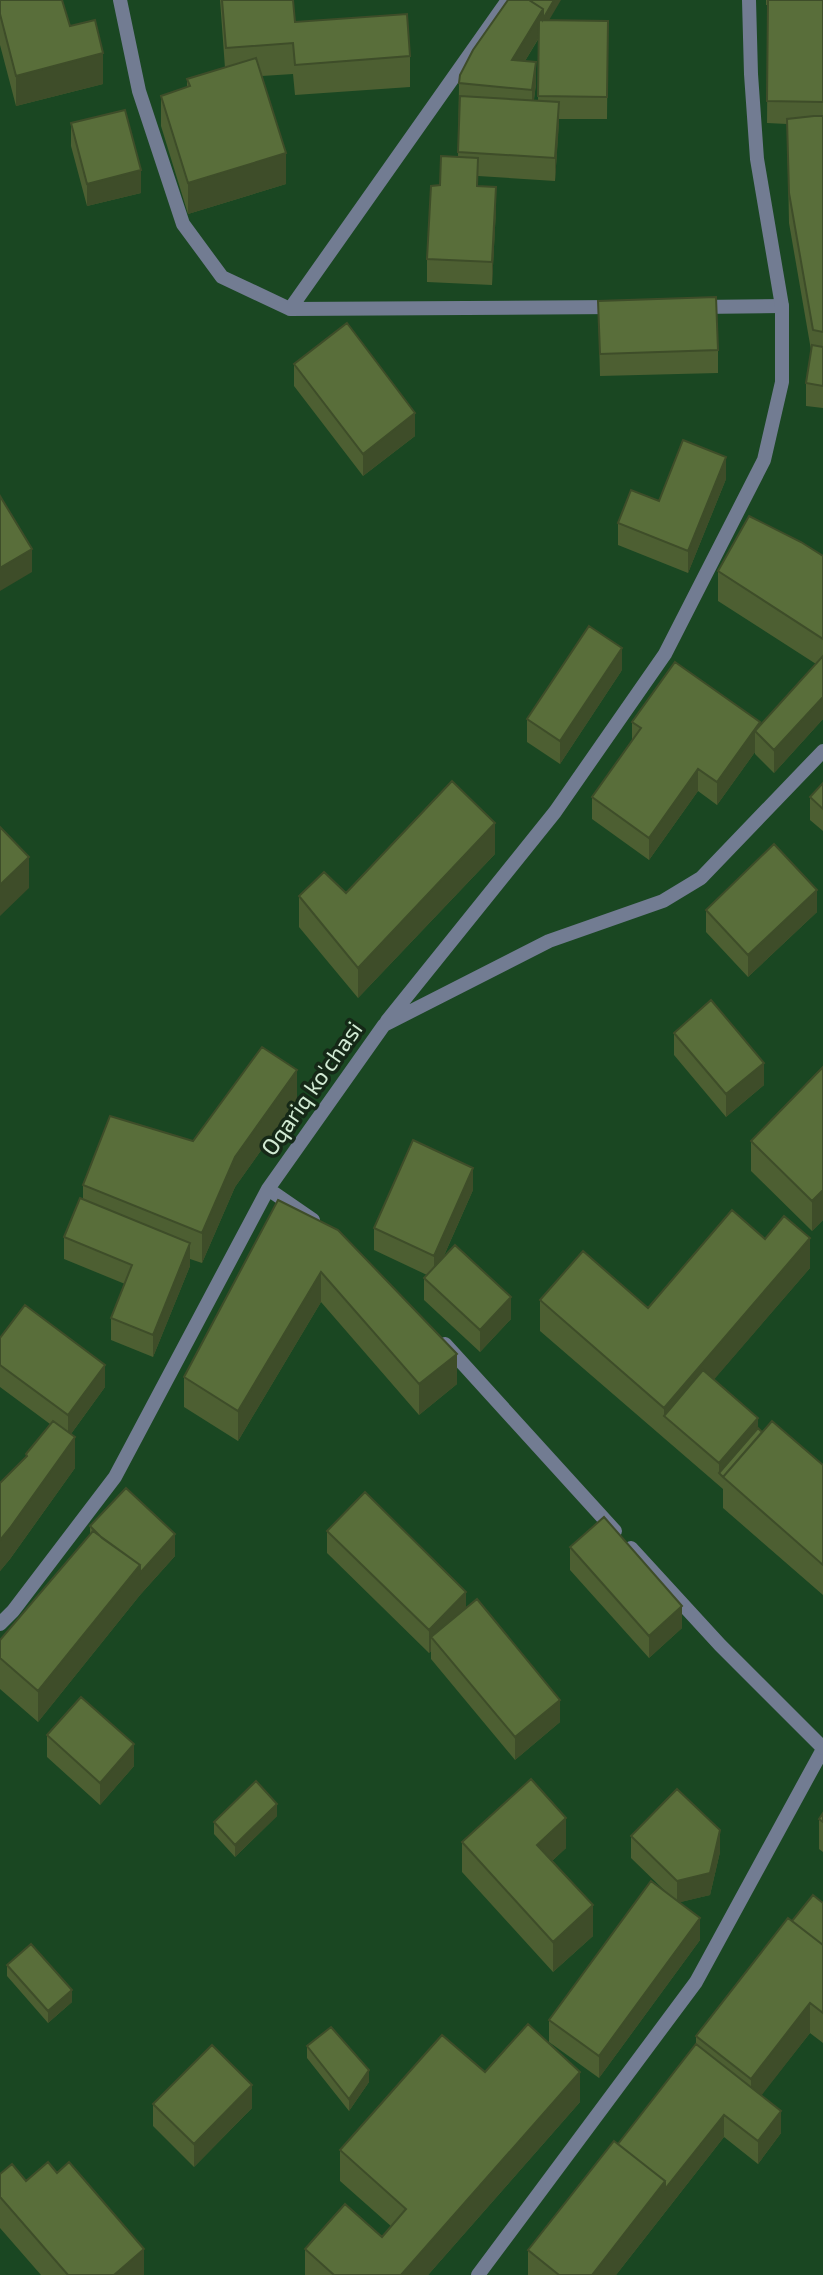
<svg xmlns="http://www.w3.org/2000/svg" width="823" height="2275" font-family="'Exo 2',sans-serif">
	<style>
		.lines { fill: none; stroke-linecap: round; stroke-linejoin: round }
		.service { stroke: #727c92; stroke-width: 14 }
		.minor { stroke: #727c92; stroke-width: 14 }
		.wall { fill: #4d5f32; fill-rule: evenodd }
		.shaded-wall { fill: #3e4d29 }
		.building { fill: #596e3a; stroke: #3e4d29; stroke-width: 2 }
		.labels { text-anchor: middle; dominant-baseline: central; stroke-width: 7; stroke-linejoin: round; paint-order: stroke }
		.street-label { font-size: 23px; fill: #d1ead3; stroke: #152817 }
	</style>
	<rect width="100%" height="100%" fill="#1a4722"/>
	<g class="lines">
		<path class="service" d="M 120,0 L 139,91 L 183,224 L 222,277 L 290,309 L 616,307
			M 699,307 L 782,306
			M 290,309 L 508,0
			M 478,2275 L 696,1982 L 823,1749"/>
		<path class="minor" d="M 387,1021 L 555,812 L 665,654 L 764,460 L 782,382 L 782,306 L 757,159 L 751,74 L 749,0
			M 268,1189 L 313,1220
			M 445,1344 L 615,1531
			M 631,1548 L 720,1645 L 823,1748
			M 0,1624 L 13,1611 L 115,1477 L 268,1189 L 384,1025 L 549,941 L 663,901 L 701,878 L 823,751"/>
	</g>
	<path class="wall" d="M 0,0 L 70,26 L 103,84 L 16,106 L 0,45 Z
		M 220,0 L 293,0 L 295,22 L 410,56 L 410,87 L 295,95 L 293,74 L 262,76 L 286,184 L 188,214 L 161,126 L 161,96 L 187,87 L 187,79 L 225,68 Z
		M 766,0 L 823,0 L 823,408 L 806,406 L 806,383 L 811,350 L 789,223 L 787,124 L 767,123 L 768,5 L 766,5 Z
		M 549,20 L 608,21 L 607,119 L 559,119 L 555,181 L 478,176 L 478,186 L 496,209 L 492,285 L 427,282 L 427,259 L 440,185 L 458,157 L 459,83 ZM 539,38 L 538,101 L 534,100 L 536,84 L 525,61 Z
		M 71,123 L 141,193 L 87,206 L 71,146 Z
		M 598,301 L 718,350 L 718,373 L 600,376 Z
		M 294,364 L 415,436 L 363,476 L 294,386 Z
		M 726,479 L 688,573 L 618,545 L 618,523 L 659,501 Z
		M 823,556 L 823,719 L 774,773 L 755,754 L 755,752 L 717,805 L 698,791 L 649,860 L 592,819 L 592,797 L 632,740 L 632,722 L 760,726 L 816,664 L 718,601 L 718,571 Z
		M 622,670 L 560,764 L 527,742 L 527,719 Z
		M 823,783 L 823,831 L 810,820 L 810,797 Z
		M 495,854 L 358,998 L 299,927 L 299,896 L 346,893 Z
		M 706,910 L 817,912 L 748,977 L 706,932 Z
		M 674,1033 L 764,1085 L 726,1117 L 674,1055 Z
		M 823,1067 L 823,1220 L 812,1231 L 751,1171 L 751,1141 Z
		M 297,1100 L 235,1187 L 202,1263 L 190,1259 L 190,1266 L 153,1357 L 111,1340 L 111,1318 L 125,1284 L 64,1259 L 64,1237 L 83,1199 L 83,1185 Z
		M 473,1190 L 443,1258 L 511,1319 L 480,1352 L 424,1300 L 424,1278 L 427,1275 L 374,1250 L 374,1228 Z
		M 278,1200 L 457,1384 L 419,1415 L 321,1302 L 238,1441 L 184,1407 L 184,1377 Z
		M 765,1239 L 810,1268 L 714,1379 L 762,1432 L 823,1465 L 823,1595 L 723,1508 L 723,1489 L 540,1331 L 540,1300 L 648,1308 Z
		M 0,1338 L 105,1387 L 71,1434 L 75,1468 L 10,1559 L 0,1571 L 0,1483 L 26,1457 L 26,1454 L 50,1424 L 0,1387 Z
		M 90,1526 L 175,1556 L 140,1595 L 38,1722 L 0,1689 L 0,1640 L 90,1535 Z
		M 327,1531 L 466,1608 L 560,1722 L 515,1760 L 431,1659 L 431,1651 L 429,1653 L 327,1553 Z
		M 570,1547 L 682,1628 L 649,1658 L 570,1570 Z
		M 47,1735 L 134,1766 L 100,1805 L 47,1757 Z
		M 823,1813 L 823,1852 L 819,1849 L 819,1819 Z
		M 277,1816 L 235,1857 L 214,1834 L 214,1822 Z
		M 631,1836 L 720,1852 L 710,1895 L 680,1902 L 700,1940 L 599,2078 L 549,2042 L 549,2020 L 666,1892 L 631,1858 Z
		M 462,1842 L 566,1848 L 552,1861 L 593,1936 L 553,1972 L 462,1872 Z
		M 823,1903 L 823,2043 L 810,2033 L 761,2095 L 781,2133 L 758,2164 L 724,2137 L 616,2275 L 528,2275 L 528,2250 L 618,2144 L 696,2044 L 696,2036 L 792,1921 Z
		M 7,1965 L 72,2002 L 48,2023 L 7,1976 Z
		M 307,2046 L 369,2082 L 349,2111 L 307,2058 Z
		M 485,2072 L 580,2102 L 428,2275 L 305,2275 L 305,2249 L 382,2237 L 392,2227 L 340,2181 L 340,2150 Z
		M 153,2104 L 252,2108 L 194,2167 L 153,2126 Z
		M 0,2174 L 26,2181 L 144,2275 L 41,2275 L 0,2228 Z"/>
	<path class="shaded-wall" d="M 554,0 L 561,0 L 512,83 L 512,60 L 543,9 Z
		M 103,53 L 103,84 L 16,106 L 16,76 Z
		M 536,62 L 536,84 L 532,112 L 532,90 Z
		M 559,102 L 559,124 L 555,181 L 555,158 Z
		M 286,153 L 286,184 L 188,214 L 188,183 Z
		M 141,170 L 141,193 L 87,206 L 87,184 Z
		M 496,187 L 496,209 L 492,285 L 492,262 Z
		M 415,413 L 415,436 L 363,476 L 363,454 Z
		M 726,457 L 726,479 L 688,573 L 688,551 Z
		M 32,549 L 32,572 L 0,591 L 0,568 Z
		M 622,648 L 622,670 L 560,764 L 560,741 Z
		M 823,697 L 823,719 L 774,773 L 774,750 Z
		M 760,722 L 760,736 L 755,731 L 755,752 L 717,805 L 717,782 Z
		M 698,769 L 698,791 L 649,860 L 649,838 Z
		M 495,823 L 495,854 L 358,998 L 358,968 Z
		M 29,857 L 29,888 L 0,916 L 0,885 Z
		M 817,890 L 817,912 L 748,977 L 748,955 Z
		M 764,1063 L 764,1085 L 726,1117 L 726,1094 Z
		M 297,1070 L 297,1100 L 235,1187 L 202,1263 L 202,1233 L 235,1157 Z
		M 473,1168 L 473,1190 L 434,1278 L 434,1256 Z
		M 823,1190 L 823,1220 L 812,1231 L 812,1201 Z
		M 810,1238 L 810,1268 L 675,1425 L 664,1416 L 664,1438 L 664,1408 Z
		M 190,1243 L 190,1266 L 153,1357 L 153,1335 Z
		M 321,1272 L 321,1302 L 238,1441 L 238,1411 Z
		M 511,1297 L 511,1319 L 480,1352 L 480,1330 Z
		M 457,1354 L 457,1384 L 419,1415 L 419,1384 Z
		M 105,1365 L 105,1387 L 68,1438 L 68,1415 Z
		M 758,1418 L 758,1440 L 719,1473 L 719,1463 Z
		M 75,1437 L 75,1468 L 10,1559 L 0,1571 L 0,1540 Z
		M 175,1534 L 175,1556 L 140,1595 L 38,1722 L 38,1691 L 140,1565 Z
		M 466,1592 L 466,1614 L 431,1637 L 431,1651 L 429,1653 L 429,1630 Z
		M 682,1606 L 682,1628 L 649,1658 L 649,1636 Z
		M 560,1700 L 560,1722 L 515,1760 L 515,1737 Z
		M 134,1744 L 134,1766 L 100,1805 L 100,1783 Z
		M 277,1804 L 277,1816 L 235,1857 L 235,1845 Z
		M 566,1818 L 566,1848 L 537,1875 L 537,1845 Z
		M 720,1830 L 720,1852 L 710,1895 L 677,1903 L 677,1881 Z
		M 593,1905 L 593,1936 L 553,1972 L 553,1942 Z
		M 700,1918 L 700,1940 L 599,2078 L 599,2056 Z
		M 72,1990 L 72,2002 L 48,2023 L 48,2011 Z
		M 810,2003 L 810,2033 L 751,2109 L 751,2079 Z
		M 369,2070 L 369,2082 L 349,2111 L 349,2099 Z
		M 580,2072 L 580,2102 L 428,2275 L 401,2275 Z
		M 252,2085 L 252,2108 L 194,2167 L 194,2144 Z
		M 781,2111 L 781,2133 L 758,2164 L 758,2141 Z
		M 724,2115 L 724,2137 L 616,2275 L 592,2275 L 665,2181 Z
		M 144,2249 L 144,2275 L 114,2275 Z"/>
	<path class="building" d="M 0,0 L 62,0 L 70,26 L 95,20 L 103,53 L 16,76 L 0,14 Z
		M 222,0 L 293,0 L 295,22 L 407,14 L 410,56 L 295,65 L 293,43 L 226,48 Z
		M 508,0 L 529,0 L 543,9 L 512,60 L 536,62 L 532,90 L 459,83 L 460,75 L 473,50 Z
		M 529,0 L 554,0 L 543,19 L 543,9 Z
		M 768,0 L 823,0 L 823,102 L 767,101 Z
		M 539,20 L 608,21 L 607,97 L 538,96 Z
		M 256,58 L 286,153 L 188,183 L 161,96 L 190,86 L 187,79 Z
		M 460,96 L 559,102 L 555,158 L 458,152 Z
		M 125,110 L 141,170 L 87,184 L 71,123 Z
		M 814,116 L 823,116 L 823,332 L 813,330 L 789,193 L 787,119 Z
		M 441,156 L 478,158 L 477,186 L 496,187 L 492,262 L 427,259 L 431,186 L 440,185 Z
		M 716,297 L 718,350 L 600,354 L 598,301 Z
		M 347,323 L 415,413 L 363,454 L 294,364 Z
		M 812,345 L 823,347 L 823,386 L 806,383 Z
		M 683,440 L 726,457 L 688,551 L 618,523 L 631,490 L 659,501 Z
		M 0,496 L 32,549 L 0,568 Z
		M 749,516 L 801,542 L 823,556 L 823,639 L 718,571 Z
		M 589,626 L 622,648 L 560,741 L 527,719 Z
		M 823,656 L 823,697 L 774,750 L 755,731 Z
		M 675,662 L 760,722 L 717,782 L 698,769 L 649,838 L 592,797 L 641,728 L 632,722 Z
		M 452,781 L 495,823 L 358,968 L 299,896 L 324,872 L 346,893 Z
		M 823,783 L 823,809 L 810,797 Z
		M 0,827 L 29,857 L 0,885 Z
		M 774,844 L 817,890 L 748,955 L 706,910 Z
		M 711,1000 L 764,1063 L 726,1094 L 674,1033 Z
		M 262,1047 L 297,1070 L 235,1157 L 202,1233 L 83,1185 L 110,1116 L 193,1141 Z
		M 823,1067 L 823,1190 L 812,1201 L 751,1141 Z
		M 413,1140 L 473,1168 L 434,1256 L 374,1228 Z
		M 80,1198 L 190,1243 L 153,1335 L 111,1318 L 132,1265 L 64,1237 Z
		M 278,1200 L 338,1230 L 457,1354 L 419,1384 L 321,1272 L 238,1411 L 184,1377 Z
		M 732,1210 L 765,1239 L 784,1216 L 810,1238 L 664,1408 L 540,1300 L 583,1251 L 648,1308 Z
		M 455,1245 L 511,1297 L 480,1330 L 424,1278 Z
		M 25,1305 L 105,1365 L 68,1415 L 0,1365 L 0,1338 Z
		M 703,1370 L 758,1418 L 719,1463 L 664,1416 Z
		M 53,1421 L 75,1437 L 10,1528 L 0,1540 L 0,1483 L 27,1456 L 26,1454 Z
		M 772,1421 L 823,1465 L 823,1565 L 723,1477 Z
		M 758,1428 L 762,1432 L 723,1477 L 719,1473 Z
		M 126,1488 L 175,1534 L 140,1573 L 140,1565 L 102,1538 L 90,1526 Z
		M 365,1492 L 466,1592 L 429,1630 L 327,1531 Z
		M 604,1517 L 682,1606 L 649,1636 L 570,1547 Z
		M 93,1531 L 140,1565 L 38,1691 L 0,1658 L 0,1640 Z
		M 477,1599 L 560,1700 L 515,1737 L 431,1637 Z
		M 81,1697 L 134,1744 L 100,1783 L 47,1735 Z
		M 531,1779 L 566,1818 L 537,1845 L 593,1905 L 553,1942 L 462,1842 Z
		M 256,1781 L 277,1804 L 235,1845 L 214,1822 Z
		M 677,1789 L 720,1830 L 710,1873 L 677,1881 L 631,1836 Z
		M 823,1813 L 823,1822 L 819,1819 Z
		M 651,1881 L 700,1918 L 599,2056 L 549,2020 Z
		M 813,1895 L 823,1903 L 823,1945 L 792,1921 Z
		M 788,1918 L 823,1945 L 823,2013 L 810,2003 L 751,2079 L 696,2036 Z
		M 31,1944 L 72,1990 L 48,2011 L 7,1965 Z
		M 528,2024 L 580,2072 L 401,2275 L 334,2275 L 305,2249 L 345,2204 L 382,2237 L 406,2209 L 340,2150 L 442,2035 L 485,2072 Z
		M 331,2027 L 369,2070 L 349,2099 L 307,2046 Z
		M 696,2044 L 781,2111 L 758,2141 L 724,2115 L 665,2189 L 665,2181 L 618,2144 Z
		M 212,2045 L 252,2085 L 194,2144 L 153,2104 Z
		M 614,2141 L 665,2181 L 592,2275 L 559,2275 L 528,2250 Z
		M 48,2162 L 57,2173 L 69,2162 L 144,2249 L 114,2275 L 68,2275 L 0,2197 L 0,2174 L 12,2164 L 26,2181 Z"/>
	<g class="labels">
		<g class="street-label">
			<text transform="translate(311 1088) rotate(-55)">Oqariq ko'chasi</text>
		</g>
	</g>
</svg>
